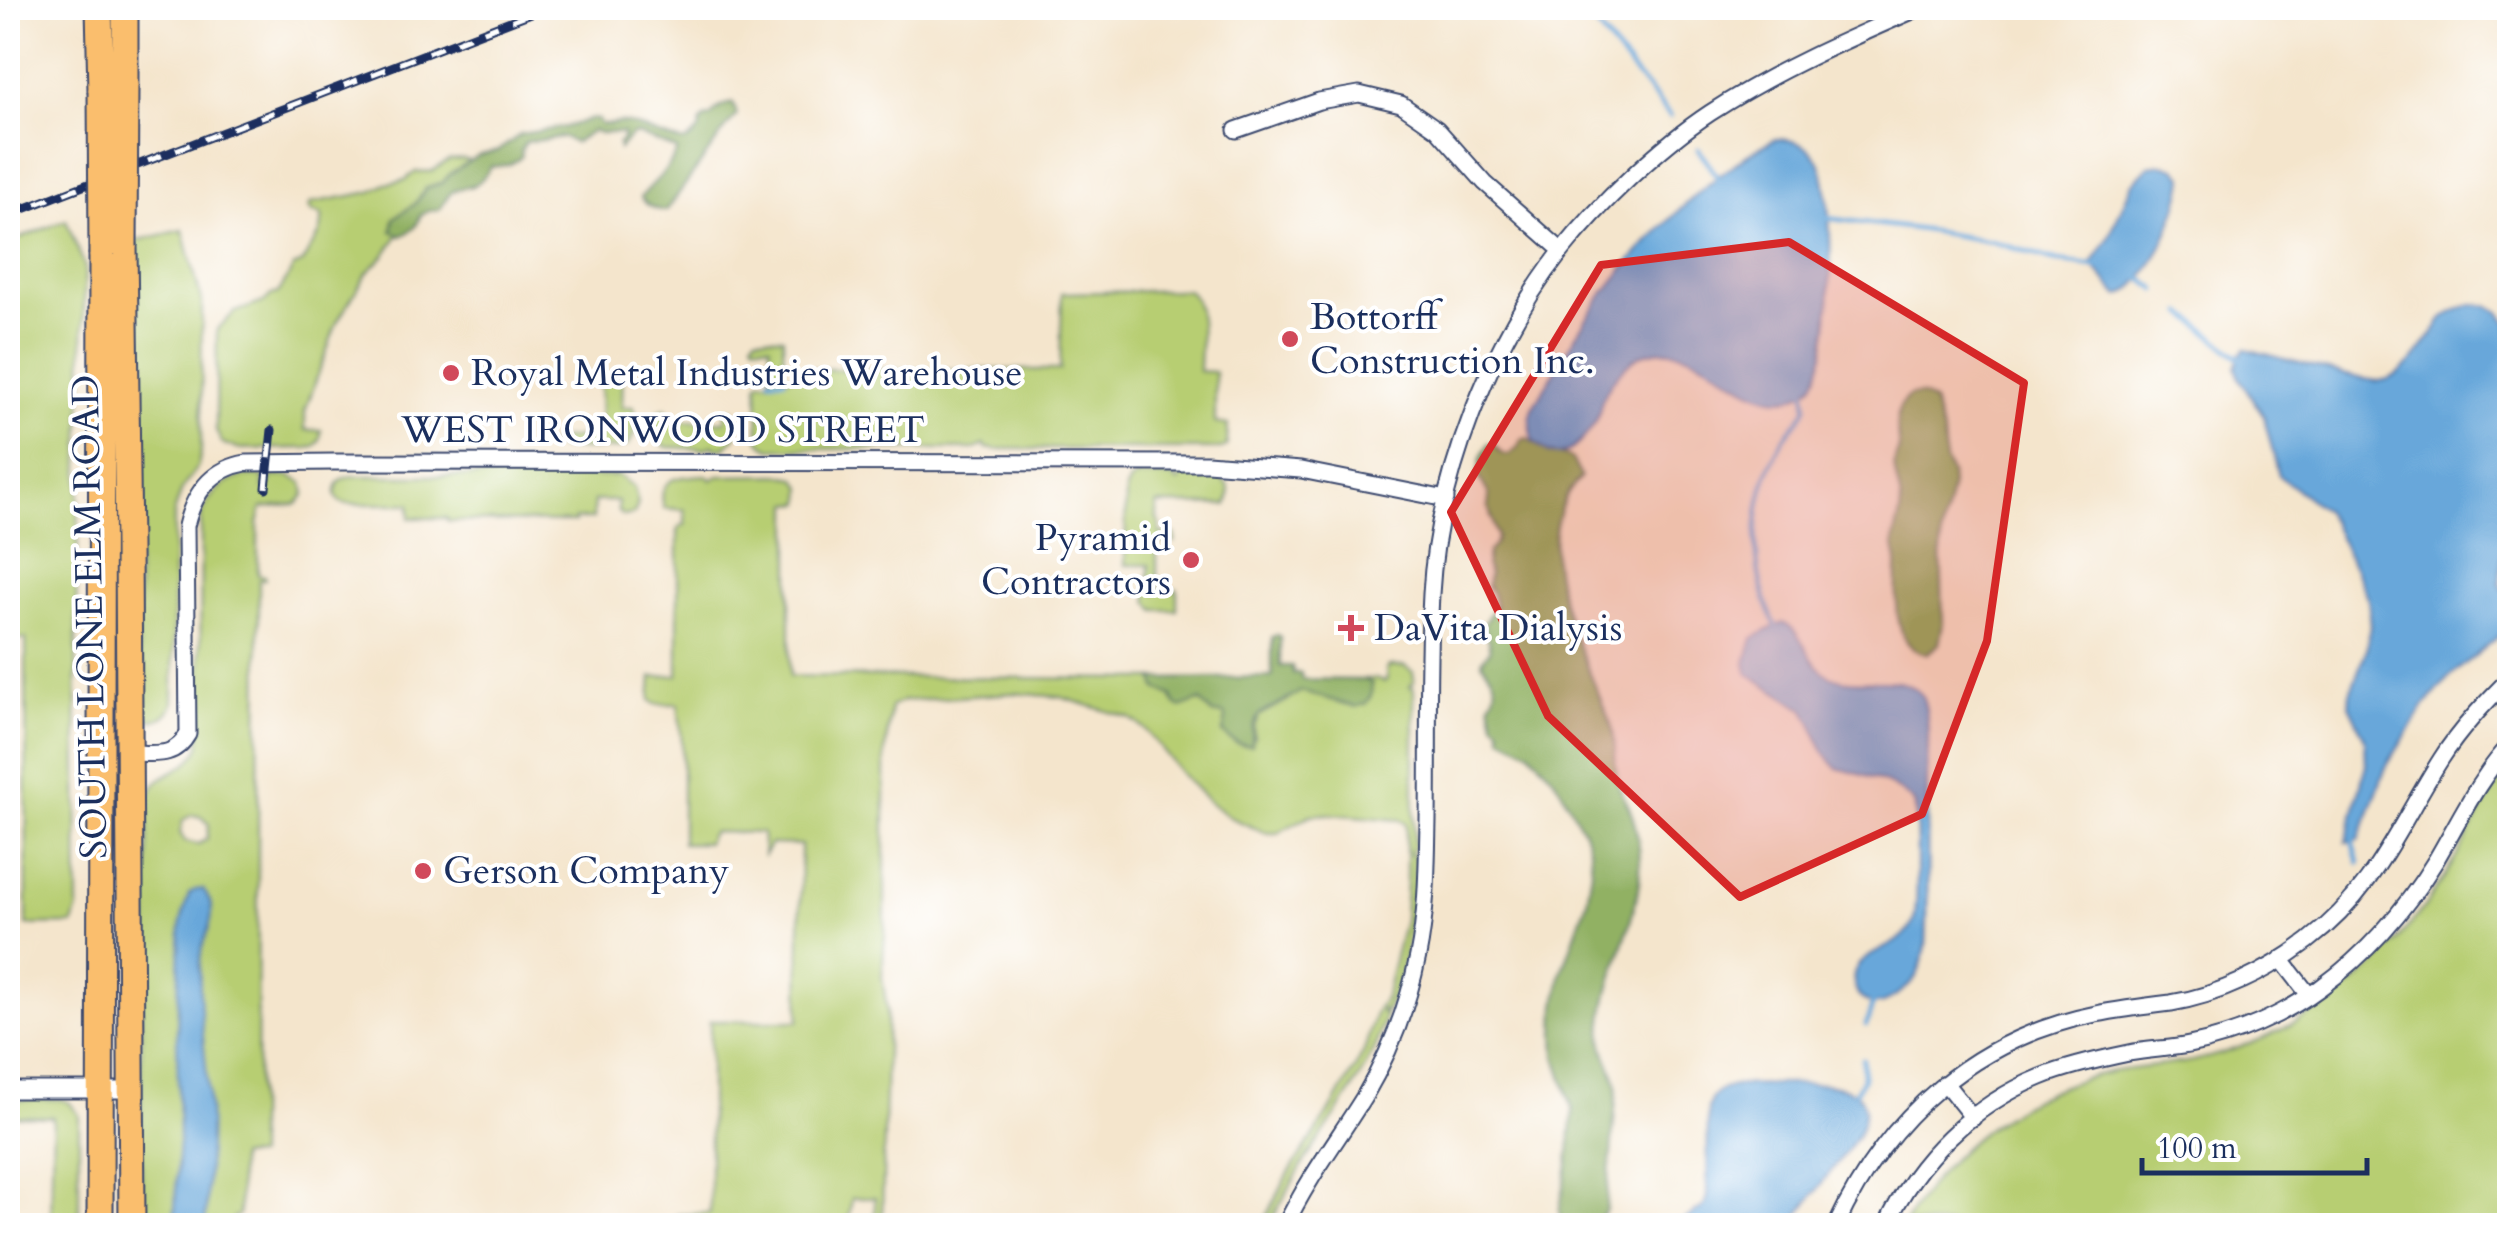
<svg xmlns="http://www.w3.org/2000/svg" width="2517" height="1233" font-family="Cardo,serif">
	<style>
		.green { fill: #b7ce72; stroke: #697e68; stroke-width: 2.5; fill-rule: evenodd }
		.forest { fill: #91b164; stroke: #567061; stroke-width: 2.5 }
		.water { fill: #67a7da; stroke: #416b9c; stroke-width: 2.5 }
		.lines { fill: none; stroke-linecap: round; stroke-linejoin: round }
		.stream { stroke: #67a7da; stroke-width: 5 }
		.street-casing { stroke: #3c4a6e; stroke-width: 19 }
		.primary-casing { stroke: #3c4a6e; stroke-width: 29 }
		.street { stroke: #fff; stroke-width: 15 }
		.primary { stroke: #fabe6d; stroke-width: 25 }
		.rail-casing { stroke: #1b2f5e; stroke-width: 9 }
		.rail { stroke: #fff; stroke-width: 5; stroke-dasharray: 15; stroke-linecap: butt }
		.primary-bridge-casing { stroke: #3c4a6e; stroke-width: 29; stroke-linecap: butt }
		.primary-bridge { stroke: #fabe6d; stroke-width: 25 }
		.marked { fill: #d62828; fill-opacity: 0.2; stroke: #d62828; stroke-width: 8; stroke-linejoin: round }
		.poi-dot { fill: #d1495b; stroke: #fff; stroke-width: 4 }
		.labels { text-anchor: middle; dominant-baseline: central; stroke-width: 8; stroke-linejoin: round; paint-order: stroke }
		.poi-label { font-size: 38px; fill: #1b2f5e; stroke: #fff; text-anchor: start }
		.street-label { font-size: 38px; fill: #1b2f5e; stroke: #fff }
	</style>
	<rect width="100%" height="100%" fill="#fff"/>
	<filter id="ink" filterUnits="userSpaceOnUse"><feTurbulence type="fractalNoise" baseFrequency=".01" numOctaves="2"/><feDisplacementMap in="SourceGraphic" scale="20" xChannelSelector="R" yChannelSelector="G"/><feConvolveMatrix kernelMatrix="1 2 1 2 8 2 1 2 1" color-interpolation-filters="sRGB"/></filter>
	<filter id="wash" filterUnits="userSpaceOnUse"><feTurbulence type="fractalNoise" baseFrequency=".0048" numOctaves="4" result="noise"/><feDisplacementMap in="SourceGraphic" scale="40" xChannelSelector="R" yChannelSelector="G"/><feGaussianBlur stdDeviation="2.25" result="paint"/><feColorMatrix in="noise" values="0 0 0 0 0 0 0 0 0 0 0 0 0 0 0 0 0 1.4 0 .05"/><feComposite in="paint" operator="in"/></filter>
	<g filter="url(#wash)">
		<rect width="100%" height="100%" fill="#f4e5cc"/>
		<path class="green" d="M 462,159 L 470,161 L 451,173 L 442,183 L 426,189 L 415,204 L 394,218 L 399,234 L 385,255 L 367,273 L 337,322 L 305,411 L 305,430 L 321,430 C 321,440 319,446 308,448 L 237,449 L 222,443 L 216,431 L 216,423 L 217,329 L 235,312 L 264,302 L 271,295 L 278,293 C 281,289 292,271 293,267 L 303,263 C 309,243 324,240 322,215 L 311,211 L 309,207 L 311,203 L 371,192 L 386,184 L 405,180 L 415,172 L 432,171 L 449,160 Z
			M 66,220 L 85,267 L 76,621 L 78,908 L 73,924 L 27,925 L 26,639 L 8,639 L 8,270 L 10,242 Z
			M 183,230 L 202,303 L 201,451 L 198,466 L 182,489 L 174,513 L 173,704 C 167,719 150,727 139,712 L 134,241 Z
			M 1188,290 C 1207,308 1199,347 1199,371 L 1215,372 L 1215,423 L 1228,425 L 1227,445 L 1222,449 L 994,449 L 986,448 L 985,445 L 975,449 L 773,449 L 763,444 L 759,439 L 758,383 L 760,381 L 784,380 L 805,369 L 1060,370 L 1062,293 Z
			M 756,336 L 783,337 L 784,378 L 770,378 L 770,345 L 755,344 L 753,341 Z
			M 623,373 L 622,407 L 633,407 L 635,410 L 635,434 L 628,445 L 616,449 L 560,449 L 550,443 L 554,440 L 601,435 L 600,374 Z
			M 665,409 L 668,412 L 669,421 L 725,421 L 726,410 L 732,410 L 737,415 L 736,437 L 725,448 L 715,448 L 713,445 L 704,449 L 666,447 C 654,439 648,414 665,409 Z
			M 706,475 L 710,477 L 711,480 L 718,476 L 780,475 L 796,478 L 803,488 L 802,503 L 790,504 L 790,676 L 1154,679 C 1159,696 1184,703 1201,701 L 1212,714 L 1223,714 L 1226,717 L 1223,733 L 1254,737 L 1253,727 L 1259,715 L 1288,700 L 1293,694 L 1302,691 L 1329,698 L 1366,680 L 1363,679 L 1377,679 L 1384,682 L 1387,679 L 1386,669 L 1389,666 L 1405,666 L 1413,672 L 1414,681 L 1410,687 L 1413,687 L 1414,692 L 1414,847 L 1410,854 L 1414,855 C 1418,892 1405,978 1386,1011 L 1382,1009 L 1381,1012 L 1385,1014 C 1376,1064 1330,1122 1303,1164 C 1291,1184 1280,1205 1269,1225 L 1262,1225 L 1289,1173 L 1329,1113 L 1355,1068 L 1364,1051 L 1376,1011 L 1385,997 L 1404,920 L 1406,881 L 1406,824 L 1400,820 L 1329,814 L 1311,815 L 1277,833 L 1266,833 L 1231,818 L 1210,803 L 1185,778 L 1146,730 L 1130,718 L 1060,697 L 1014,693 L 903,701 L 891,707 L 885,751 L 885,933 L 882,977 L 887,1009 L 882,1225 L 875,1225 L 875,1198 L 852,1198 L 849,1217 L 842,1225 L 679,1225 L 677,1215 L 710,1213 L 710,1021 L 799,1021 L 801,845 L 771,844 L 764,855 L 762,833 L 712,832 L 707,843 L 682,843 L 682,742 L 678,704 L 655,704 L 650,700 L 652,677 L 678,675 L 678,529 L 680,526 L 685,525 L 685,510 L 664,508 C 655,475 683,476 706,475 Z
			M 243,476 L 264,476 L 263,488 L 269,489 L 271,476 L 290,476 L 303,483 L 305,494 L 297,504 L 262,508 L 258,524 L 258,575 L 265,576 L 265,579 L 259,580 L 257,1156 L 239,1157 L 239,1215 L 234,1217 L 233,1225 L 141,1226 L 141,966 L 148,936 L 148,800 C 157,765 185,778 200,746 L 201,516 C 209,494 222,482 243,476 ZM 192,815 L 202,817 L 209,824 L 207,839 L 199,844 L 185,841 L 180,833 L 183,820 Z
			M 351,476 L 619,476 L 634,487 L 638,504 L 634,514 L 624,516 L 618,512 L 618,501 L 594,501 L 593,519 L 575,519 L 575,522 L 448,521 L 447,518 L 410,518 L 410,504 L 347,504 L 340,502 L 336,496 C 335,485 340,478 351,476 Z
			M 1138,476 L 1175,477 L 1176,481 L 1180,481 L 1180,477 L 1183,476 C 1205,477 1239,472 1227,505 L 1157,504 L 1157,520 L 1160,523 L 1160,534 L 1175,535 L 1175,542 L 1157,543 L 1157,589 L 1177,589 L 1177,610 L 1155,610 L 1148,601 L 1149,565 L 1125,565 L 1126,489 L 1130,481 Z
			M 2509,768 L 2509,1225 L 1904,1225 C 1947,1147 2022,1091 2110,1072 C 2137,1067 2165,1066 2193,1061 C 2239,1051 2285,1031 2325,1005 C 2380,968 2422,916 2455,859 C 2473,828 2487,796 2509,768 Z
			M 60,1099 L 69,1102 L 79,1115 L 79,1225 L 51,1225 L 53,1117 L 8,1116 L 8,1100 Z"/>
		<path class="forest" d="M 733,103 L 737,115 L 726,128 L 667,210 C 659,212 644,205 641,197 C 654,181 671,169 677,150 L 637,134 L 631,136 L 619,149 L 618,144 L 623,138 L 623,133 L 598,133 L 593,131 L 574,143 L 563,137 L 526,142 L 521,150 L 522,156 C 514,165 503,167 491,166 C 474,197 462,181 449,195 C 445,200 443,206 439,210 L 427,211 L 420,216 C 417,228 412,231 401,236 L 392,231 L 394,218 L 415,204 L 426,188 L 442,183 L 451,173 L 480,155 L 498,151 L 521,134 L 565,127 L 592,119 L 598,120 L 600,124 C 610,126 615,122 624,123 C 639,125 675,144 686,141 C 691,139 695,134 699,131 L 700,124 L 704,118 L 710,117 C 716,109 723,104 733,103 Z
			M 1910,395 L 1921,395 L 1933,402 L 1943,434 L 1945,460 L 1951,474 L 1952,485 L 1941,536 L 1943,624 L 1939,644 L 1927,654 C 1890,648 1897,592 1897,566 C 1898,558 1893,550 1894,542 C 1895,529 1901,517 1901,503 C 1900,484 1888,467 1899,450 C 1897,431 1892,407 1910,395 Z
			M 1527,438 L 1549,453 L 1561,454 L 1572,459 L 1581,477 C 1522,535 1575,635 1600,698 C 1603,707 1609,716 1612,726 C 1617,745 1613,766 1619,786 C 1621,793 1626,800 1629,807 C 1640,834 1643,867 1637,896 C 1627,944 1603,987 1602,1036 C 1602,1054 1615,1069 1617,1087 L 1606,1210 C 1593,1228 1586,1225 1565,1225 L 1559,1212 L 1568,1165 L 1573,1110 L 1556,1057 L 1555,1035 L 1556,1005 L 1561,975 L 1587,901 L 1592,870 L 1590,851 L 1584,831 L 1554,778 L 1529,751 L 1502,737 L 1500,727 L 1494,722 L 1490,703 C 1502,684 1492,677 1482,663 L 1483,659 L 1490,650 L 1484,623 L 1495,606 L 1492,593 L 1487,586 L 1489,575 L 1486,566 L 1488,552 L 1494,545 L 1497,536 L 1488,506 L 1489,495 L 1478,475 L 1481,458 L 1488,444 L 1494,445 L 1502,454 L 1509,455 L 1517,448 L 1521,440 Z
			M 1277,635 L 1280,637 L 1280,666 L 1292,666 L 1293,673 L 1301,673 L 1302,679 L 1366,680 L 1372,684 L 1371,696 L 1365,704 L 1355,707 L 1302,691 L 1259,715 L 1253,727 L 1252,745 C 1240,747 1231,741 1223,733 L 1226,717 L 1223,714 L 1212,714 L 1201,701 C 1186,701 1180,719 1171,695 L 1157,689 L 1154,679 L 1272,677 L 1272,637 Z"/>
		<path class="water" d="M 1776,139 C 1791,139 1807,144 1816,157 C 1837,183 1835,366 1811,387 C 1757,433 1707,330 1644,354 C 1626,361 1611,381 1603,398 C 1601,402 1600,409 1599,413 C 1593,429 1571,461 1550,453 C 1544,451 1537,444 1532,440 L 1530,417 L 1534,405 C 1554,375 1570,342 1591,312 C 1630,254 1713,169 1776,139 Z
			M 2163,164 L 2176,168 L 2184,177 C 2181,209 2151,285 2119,296 C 2107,284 2105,276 2091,265 L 2108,239 L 2132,184 L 2149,166 Z
			M 2473,304 L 2489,306 L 2500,312 L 2509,324 L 2509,386 L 2502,421 L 2503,544 L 2500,583 L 2509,600 L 2509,628 L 2448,678 L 2424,707 L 2386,767 L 2359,840 L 2346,842 L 2366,765 L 2365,739 L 2349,705 L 2350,693 L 2366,651 L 2371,625 L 2368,600 L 2359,578 L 2332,523 L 2324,510 L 2279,476 L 2264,417 L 2240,379 L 2236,367 L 2239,356 L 2246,349 L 2363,379 C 2368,379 2374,381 2379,381 C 2407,379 2428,339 2443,319 C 2453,311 2461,307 2473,304 Z
			M 1783,622 C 1804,632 1807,662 1827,674 C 1853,691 1890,671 1915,689 C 1920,693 1923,695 1924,701 C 1931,727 1927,759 1927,785 C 1927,839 1929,893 1926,946 C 1918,982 1913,986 1881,1004 C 1870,1003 1860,1002 1856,990 C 1840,950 1904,954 1914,920 C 1918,907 1918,818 1914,803 C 1894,781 1865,776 1837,768 C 1818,753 1818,728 1804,709 L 1748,674 L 1746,662 L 1753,638 Z
			M 203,889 C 224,917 201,933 200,962 C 198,1009 206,1056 209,1102 C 211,1138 207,1175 206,1211 L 205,1225 L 174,1225 L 179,1139 L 177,1033 L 180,946 L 181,922 L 189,894 L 195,890 Z
			M 1823,1084 C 1859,1088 1874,1099 1858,1135 L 1791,1225 L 1677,1225 L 1704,1206 L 1707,1196 L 1708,1108 C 1710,1099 1714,1094 1723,1089 C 1740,1081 1801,1085 1823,1084 Z"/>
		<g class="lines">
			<path class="stream" d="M 1581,8 L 1670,116
				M 1698,149 L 1721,182
				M 1826,218 L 1924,230 L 1994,242 L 2057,261 L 2095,266
				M 2139,277 L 2157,290
				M 2184,313 L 2241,359
				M 770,379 L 784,379
				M 1777,628 C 1748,572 1750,501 1780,445 C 1787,431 1801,421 1807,407 L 1804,386
				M 2354,837 L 2353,841 L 2359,863
				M 1866,1025 L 1874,999
				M 1852,1098 L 1863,1079 L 1863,1059"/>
		</g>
	</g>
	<g filter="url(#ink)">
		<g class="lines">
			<defs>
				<path id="street" d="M 1236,130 L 1319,101 L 1359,94 L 1401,104 L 1437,129 L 1485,183 L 1562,251
					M 129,753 C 154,753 174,759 188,734 L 186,526 C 194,493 211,469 246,463 L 333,462 L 1207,463 L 1301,470 L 1446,499
					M 2281,959 L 2309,995
					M 1945,1083 L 1973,1118
					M 8,1090 L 131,1090
					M 1285,1226 C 1307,1180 1338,1139 1364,1097 C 1390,1053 1408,1006 1418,956 C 1427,912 1427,866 1428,821 C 1429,745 1427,669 1431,594 C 1437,480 1491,341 1561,252 C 1599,204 1660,146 1710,113 C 1776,70 1848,39 1919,8
					M 1836,1226 C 1887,1116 1975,1038 2096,1014 C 2121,1009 2146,1006 2171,1003 C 2220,995 2269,971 2308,941 C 2376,889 2397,828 2441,759 C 2460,729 2485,703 2510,678
					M 1886,1226 C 1916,1160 1974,1104 2041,1077 C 2068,1066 2100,1059 2129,1053 C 2149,1049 2169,1049 2189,1045 C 2235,1036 2282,1016 2320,988 C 2367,954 2406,909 2436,860 C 2459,821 2478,779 2510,745"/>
				<path id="primary" d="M 99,8 L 101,91
					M 125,87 L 125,8
					M 124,246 L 128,545 L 132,1226
					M 100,1226 L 102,255"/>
			</defs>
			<use href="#street" class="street-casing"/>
			<use href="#primary" class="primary-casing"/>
			<use href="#street" class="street"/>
			<use href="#primary" class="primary"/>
			<defs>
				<path id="rail" d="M 8,215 L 544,8
					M 266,488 L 272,430"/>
			</defs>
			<use href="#rail" class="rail-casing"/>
			<use href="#rail" class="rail"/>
			<defs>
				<path id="primary-bridge" d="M 101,91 L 102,255
					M 124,246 L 125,87"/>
			</defs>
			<use href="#primary-bridge" class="primary-bridge-casing"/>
			<use href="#primary-bridge" class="primary-bridge"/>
		</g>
	</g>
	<path class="marked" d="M 1789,242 L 2024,383 L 1987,641 L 1922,814 L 1740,897 L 1548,716 L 1451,512 L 1601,265 Z"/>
	<g class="poi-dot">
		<circle cx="1290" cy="339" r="10"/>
		<circle cx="451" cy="373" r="10"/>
		<circle cx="1191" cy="560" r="10"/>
		<path d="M1346 613h10v10h10v10h-10v10h-10v-10h-10v-10h10z"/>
		<circle cx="423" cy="871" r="10"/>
	</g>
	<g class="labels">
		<g class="poi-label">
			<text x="1310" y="317">Bottorff<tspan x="1310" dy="44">Construction Inc.</tspan></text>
			<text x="471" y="373">Royal Metal Industries Warehouse</text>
			<text x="1171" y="538" text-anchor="end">Pyramid<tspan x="1171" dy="44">Contractors</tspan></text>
			<text x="1374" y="628">DaVita Dialysis</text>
			<text x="443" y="871">Gerson Company</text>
		</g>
		<g class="street-label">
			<text x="663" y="430">WEST IRONWOOD STREET</text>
			<text transform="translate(90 617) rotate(-91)">SOUTH LONE ELM ROAD</text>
		</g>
	</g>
	<rect width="2517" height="1233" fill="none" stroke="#fff" stroke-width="40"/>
	<path d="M2142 1158v15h225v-15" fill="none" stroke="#1b2f5e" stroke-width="5"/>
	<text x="2157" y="1158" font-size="30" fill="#1b2f5e" stroke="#ffffff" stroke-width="8" paint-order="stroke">100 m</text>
</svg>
